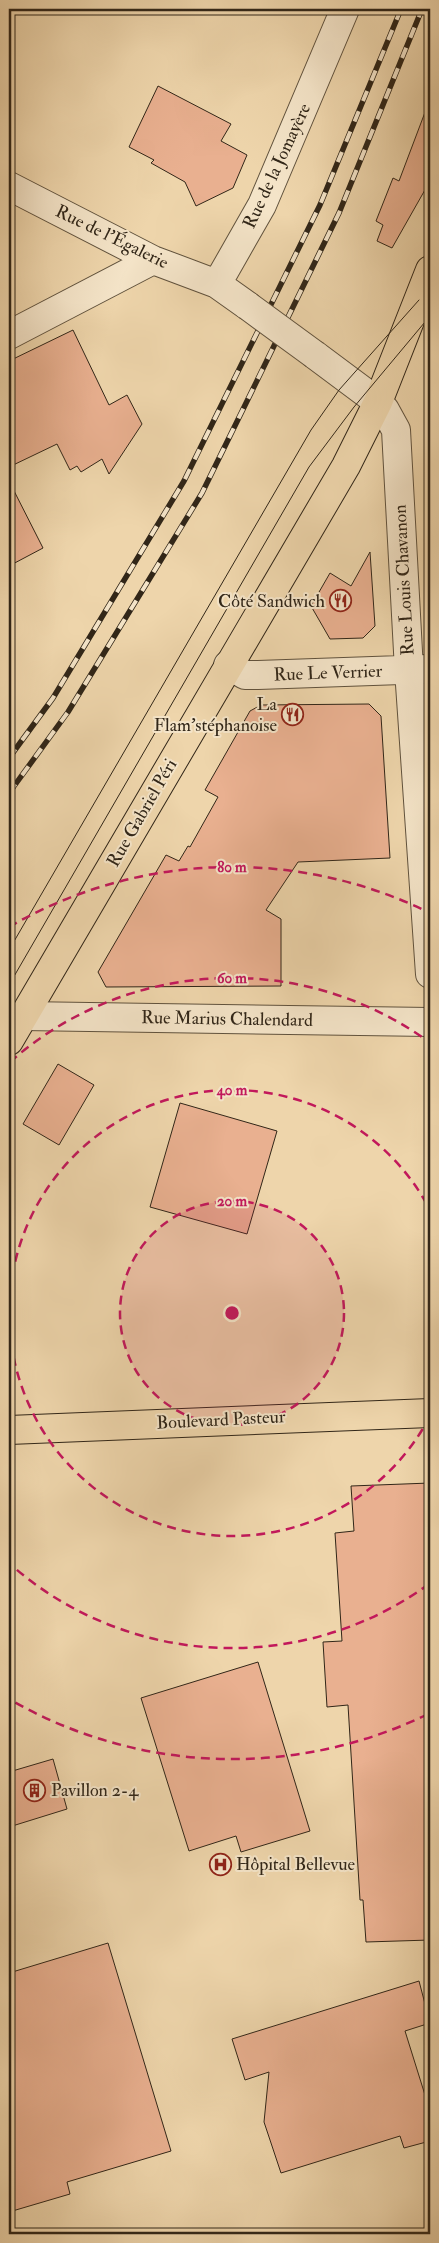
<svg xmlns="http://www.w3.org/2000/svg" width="439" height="2243" font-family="'IM FELL Double Pica',serif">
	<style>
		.building { fill: #e9b090; stroke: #312618 }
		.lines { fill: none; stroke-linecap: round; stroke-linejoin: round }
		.minor-casing { stroke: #60523d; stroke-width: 30 }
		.major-casing { stroke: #312618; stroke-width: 30 }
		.minor { stroke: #f4e4c8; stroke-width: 28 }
		.major { stroke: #eed5ab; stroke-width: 28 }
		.tram { stroke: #312618; stroke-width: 1 }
		.rail-casing { stroke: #312618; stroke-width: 5.5 }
		.rail { stroke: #f4e4c8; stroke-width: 4; stroke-dasharray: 11; stroke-linecap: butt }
		.minor-bridge-casing { stroke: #60523d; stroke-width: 30; stroke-linecap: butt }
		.minor-bridge { stroke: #f4e4c8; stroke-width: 28 }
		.ring { fill: none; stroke: #c2185b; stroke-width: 2.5; stroke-dasharray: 9 6 }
		.labels { text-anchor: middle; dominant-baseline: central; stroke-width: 4; stroke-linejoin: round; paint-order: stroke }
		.street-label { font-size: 18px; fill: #312618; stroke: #f4e4c8 }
		.poi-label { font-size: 18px; fill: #312618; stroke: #f4e4c8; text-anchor: end }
		.centre { fill: #c2185b; stroke: #f4e4c8; stroke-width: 2.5 }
		.ring-label { font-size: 15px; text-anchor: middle; font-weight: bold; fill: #c2185b; stroke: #f4e4c8; stroke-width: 4; stroke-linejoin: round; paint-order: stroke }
	</style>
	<rect width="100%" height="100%" fill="#eed5ab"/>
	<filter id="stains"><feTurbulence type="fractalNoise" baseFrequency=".004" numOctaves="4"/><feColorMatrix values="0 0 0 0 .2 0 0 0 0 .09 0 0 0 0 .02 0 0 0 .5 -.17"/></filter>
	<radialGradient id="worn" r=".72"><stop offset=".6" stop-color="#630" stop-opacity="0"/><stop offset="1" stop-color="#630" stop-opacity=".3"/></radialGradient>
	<path class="building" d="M 158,86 L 231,124 L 221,141 L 247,155 L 233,188 L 196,206 L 185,182 L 151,163 L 154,160 L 129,147 Z
		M 427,107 L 430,107 L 430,181 L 392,248 L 377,241 L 383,225 L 376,221 L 393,178 L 399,181 Z
		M 73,330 L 109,405 L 127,395 L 142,424 L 109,474 L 102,459 L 81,472 L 77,466 L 70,470 L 57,444 L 9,467 L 9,361 Z
		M 9,481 L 43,548 L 9,566 Z
		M 370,552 L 375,626 L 363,638 L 330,639 L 311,606 L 330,573 L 351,586 Z
		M 369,704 L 381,716 L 390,858 L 298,862 L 266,910 L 281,919 L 281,986 L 106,987 L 98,972 L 166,855 L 179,861 L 188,846 L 190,847 L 218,797 L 205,790 L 250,711 L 261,705 Z
		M 58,1064 L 94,1085 L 59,1145 L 23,1124 Z
		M 180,1103 L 277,1131 L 247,1234 L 150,1207 Z
		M 430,1483 L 430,1940 L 366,1942 L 363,1900 L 360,1900 L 348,1705 L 327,1707 L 323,1642 L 342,1641 L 335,1533 L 354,1531 L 351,1486 Z
		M 258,1662 L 310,1831 L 241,1852 L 236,1836 L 189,1851 L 141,1698 Z
		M 53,1759 L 67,1809 L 9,1827 L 9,1772 Z
		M 108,1943 L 171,2151 L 67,2182 L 70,2194 L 9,2212 L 9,1973 Z
		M 419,1981 L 430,2023 L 405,2031 L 430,2111 L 430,2141 L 404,2148 L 400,2136 L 281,2173 L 264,2122 L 269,2072 L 245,2080 L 232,2039 Z"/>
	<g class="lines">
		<defs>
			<path id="minor" d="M 9,186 L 153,260 L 217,284
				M 248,306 L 217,284 L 262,205 L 345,9
				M 9,335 L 153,260
				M 315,355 L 378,402 L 385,410 L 396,430 L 409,670 L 430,974
				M 228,665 L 245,675 L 258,675 L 430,669
				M 23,1016 L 430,1022"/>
			<path id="major" d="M 9,1041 L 346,466 L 378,402 L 430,270
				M 9,1430 L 430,1413"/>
		</defs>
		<use href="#minor" class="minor-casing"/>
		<use href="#major" class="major-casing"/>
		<use href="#minor" class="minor"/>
		<use href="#major" class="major"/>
		<path class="tram" d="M 9,950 L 311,430 L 339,390 L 419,300
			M 9,985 L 309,467 L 354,407 L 430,316"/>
		<defs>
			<path id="rail" d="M 9,758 L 53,698 L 184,481 L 320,205 L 401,9
				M 9,793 L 68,712 L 202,493 L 339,213 L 422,9"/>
		</defs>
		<use href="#rail" class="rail-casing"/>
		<use href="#rail" class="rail"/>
		<defs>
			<path id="minor-bridge" d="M 248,306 L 315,355"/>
		</defs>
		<use href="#minor-bridge" class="minor-bridge-casing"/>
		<use href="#minor-bridge" class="minor-bridge"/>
	</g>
	<circle cx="232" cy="1313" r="112" fill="#c2185b" fill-opacity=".12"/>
	<g class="ring">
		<circle cx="232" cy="1313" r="112"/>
		<path d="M430 1416A223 223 0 1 1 430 1210"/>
		<path d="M429 1584A335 335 0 0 1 10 1564M10 1062A335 335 0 0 1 429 1042"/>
		<path d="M428 1714A446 446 0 0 1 9 1699M9 927A446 446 0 0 1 428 912"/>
	</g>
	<defs>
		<symbol id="restaurant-ring" viewBox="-11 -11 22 22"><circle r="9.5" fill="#f4e4c8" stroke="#8f2418" stroke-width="1.5"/><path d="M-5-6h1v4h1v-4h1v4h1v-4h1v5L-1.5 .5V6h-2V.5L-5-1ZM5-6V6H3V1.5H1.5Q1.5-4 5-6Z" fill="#8f2418"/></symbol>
		<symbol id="building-ring" viewBox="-11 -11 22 22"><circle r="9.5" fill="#f4e4c8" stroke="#8f2418" stroke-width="1.5"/><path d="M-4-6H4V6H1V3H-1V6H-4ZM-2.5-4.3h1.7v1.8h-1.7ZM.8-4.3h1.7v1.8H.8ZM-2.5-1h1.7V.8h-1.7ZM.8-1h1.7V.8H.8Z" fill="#8f2418"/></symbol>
		<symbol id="hospital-ring" viewBox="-11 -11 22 22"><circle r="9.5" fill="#f4e4c8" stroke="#8f2418" stroke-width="1.5"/><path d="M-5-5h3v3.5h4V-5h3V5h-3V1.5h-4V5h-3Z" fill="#8f2418"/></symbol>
	</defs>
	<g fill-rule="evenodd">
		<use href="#restaurant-ring" x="328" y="588" width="25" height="25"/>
		<use href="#restaurant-ring" x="280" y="702" width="25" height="25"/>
		<use href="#building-ring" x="22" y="1778" width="25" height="25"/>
		<use href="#hospital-ring" x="208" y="1852" width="25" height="25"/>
	</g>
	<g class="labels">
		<g class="street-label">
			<text transform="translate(277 166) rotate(-65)">Rue de la Jomayère</text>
			<text transform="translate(112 237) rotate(26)">Rue de l'Égalerie</text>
			<text transform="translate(404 580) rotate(-93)">Rue Louis Chavanon</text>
			<text transform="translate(328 673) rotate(-2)">Rue Le Verrier</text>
			<text transform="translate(142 813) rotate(-60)">Rue Gabriel Péri</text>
			<text transform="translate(227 1019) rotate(1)">Rue Marius Chalendard</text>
			<text transform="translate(221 1420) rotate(-3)">Boulevard Pasteur</text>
		</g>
		<g class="poi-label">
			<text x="325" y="601">Côté Sandwich</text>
			<text x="277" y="704">La<tspan x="277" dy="21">Flam'stéphanoise</tspan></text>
			<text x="51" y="1790" text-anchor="start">Pavillon 2-4</text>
			<text x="236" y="1864" text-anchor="start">Hôpital Bellevue</text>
		</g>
	</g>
	<circle cx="232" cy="1313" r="8" class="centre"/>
	<g class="ring-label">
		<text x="232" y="872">80 m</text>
		<text x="232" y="983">60 m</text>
		<text x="232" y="1095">40 m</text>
		<text x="232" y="1206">20 m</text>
	</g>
	<rect width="439" height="2243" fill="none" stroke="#eed5ab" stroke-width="30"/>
	<rect x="10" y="10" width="419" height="2223" fill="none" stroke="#312618" stroke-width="2.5"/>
	<rect x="15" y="15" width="409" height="2213" fill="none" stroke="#312618"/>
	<rect width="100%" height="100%" filter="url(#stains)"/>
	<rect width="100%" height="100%" fill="url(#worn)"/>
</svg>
